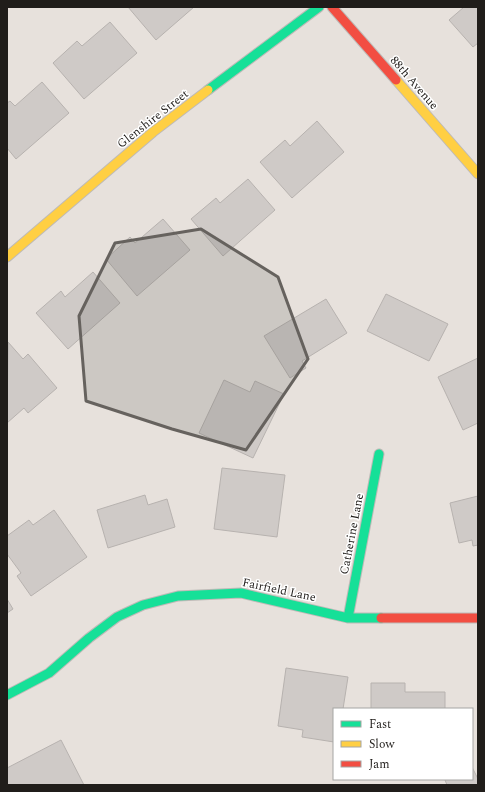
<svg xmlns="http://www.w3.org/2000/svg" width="485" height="792" font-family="Spectral,serif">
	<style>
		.building { fill: #cfcac7; stroke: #b7b2af }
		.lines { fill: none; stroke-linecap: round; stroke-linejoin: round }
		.fast-casing { stroke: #bebab7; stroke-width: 11 }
		.slow-casing { stroke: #bebab7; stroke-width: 11 }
		.jam-casing { stroke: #bebab7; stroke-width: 11 }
		.fast { stroke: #16e098; stroke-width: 9 }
		.slow { stroke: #ffcf43; stroke-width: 9 }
		.jam { stroke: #f24e42; stroke-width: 9 }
		.marked { fill: #66625e; fill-opacity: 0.2; stroke: #66625e; stroke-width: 3; stroke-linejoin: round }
		.labels { text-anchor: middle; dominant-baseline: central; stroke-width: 3; stroke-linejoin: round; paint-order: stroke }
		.street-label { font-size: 12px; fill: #201d1a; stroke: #fff }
	</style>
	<rect width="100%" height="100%" fill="#e7e1dc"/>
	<path class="building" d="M 128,7 L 194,7 L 156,40 Z
		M 464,7 L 478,7 L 478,43 L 473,47 L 449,20 Z
		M 110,22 L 137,53 L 84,99 L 53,63 L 77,41 L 82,46 Z
		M 42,82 L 69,113 L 16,159 L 7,148 L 7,103 L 10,101 L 15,106 Z
		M 317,121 L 344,152 L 292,198 L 260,162 L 285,140 L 290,146 Z
		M 248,179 L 275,210 L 223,256 L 191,219 L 216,198 L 220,203 Z
		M 163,219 L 190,250 L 137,296 L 106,259 L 130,237 L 135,243 Z
		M 93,272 L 120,303 L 68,349 L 36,313 L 61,291 L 65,297 Z
		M 386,294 L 448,324 L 429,361 L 367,331 Z
		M 326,299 L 347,333 L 302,361 L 306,368 L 290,378 L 264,336 Z
		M 8,342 L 23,359 L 28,354 L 57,388 L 28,413 L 24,408 L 7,423 Z
		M 478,358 L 478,423 L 463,430 L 438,377 Z
		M 224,380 L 250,392 L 255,381 L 284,394 L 253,458 L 199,433 Z
		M 222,468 L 285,475 L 277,537 L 214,529 Z
		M 145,495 L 148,505 L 167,499 L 175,527 L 108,548 L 97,510 Z
		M 478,496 L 478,545 L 473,546 L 472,540 L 459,543 L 450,503 Z
		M 54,510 L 87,557 L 31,596 L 17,576 L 21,573 L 7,554 L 7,536 L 29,520 L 33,525 Z
		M 7,599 L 13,609 L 7,613 Z
		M 286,668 L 348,677 L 343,709 L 334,709 L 334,742 L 302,737 L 303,730 L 278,726 Z
		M 371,683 L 405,683 L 405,692 L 445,692 L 445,709 L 371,709 Z
		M 61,740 L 84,785 L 7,785 L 7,768 Z
		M 472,767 L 478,779 L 478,785 L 447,785 L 445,780 L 446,779 L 472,779 Z"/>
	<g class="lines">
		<defs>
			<path id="fast" d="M 208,90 L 319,7
				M 348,618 L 379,454
				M 7,695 L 49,673 L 89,638 L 117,617 L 143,605 L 178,596 L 241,593 L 348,618 L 381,618"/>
			<path id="slow" d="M 396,80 L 478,174
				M 7,257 L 153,132 L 208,90"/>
			<path id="jam" d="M 332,7 L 396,80
				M 381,618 L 478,618"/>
		</defs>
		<use href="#fast" class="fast-casing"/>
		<use href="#slow" class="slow-casing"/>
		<use href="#jam" class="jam-casing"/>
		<use href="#fast" class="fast"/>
		<use href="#slow" class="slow"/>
		<use href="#jam" class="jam"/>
	</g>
	<path class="marked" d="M 201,229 L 278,277 L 308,359 L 246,450 L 172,429 L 86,401 L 79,316 L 115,243 Z"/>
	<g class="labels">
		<g class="street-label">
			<text transform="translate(414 83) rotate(49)">88th Avenue</text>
			<text transform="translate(153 119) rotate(-38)">Glenshire Street</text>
			<text transform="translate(352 534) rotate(-79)">Catherine Lane</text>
			<text transform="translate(279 590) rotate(12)">Fairfield Lane</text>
		</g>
	</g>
	<rect width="485" height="792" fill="none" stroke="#201d1a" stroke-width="16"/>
	<rect x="333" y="708" width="140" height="72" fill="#ffffff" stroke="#a6a5a3"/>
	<rect x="341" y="721" width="20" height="6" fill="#16e098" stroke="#a6a5a3"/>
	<text x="369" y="728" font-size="12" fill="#201d1a">Fast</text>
	<rect x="341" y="741" width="20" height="6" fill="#ffcf43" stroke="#a6a5a3"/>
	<text x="369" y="748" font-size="12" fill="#201d1a">Slow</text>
	<rect x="341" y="761" width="20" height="6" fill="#f24e42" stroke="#a6a5a3"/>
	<text x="369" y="768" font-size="12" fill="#201d1a">Jam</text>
</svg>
